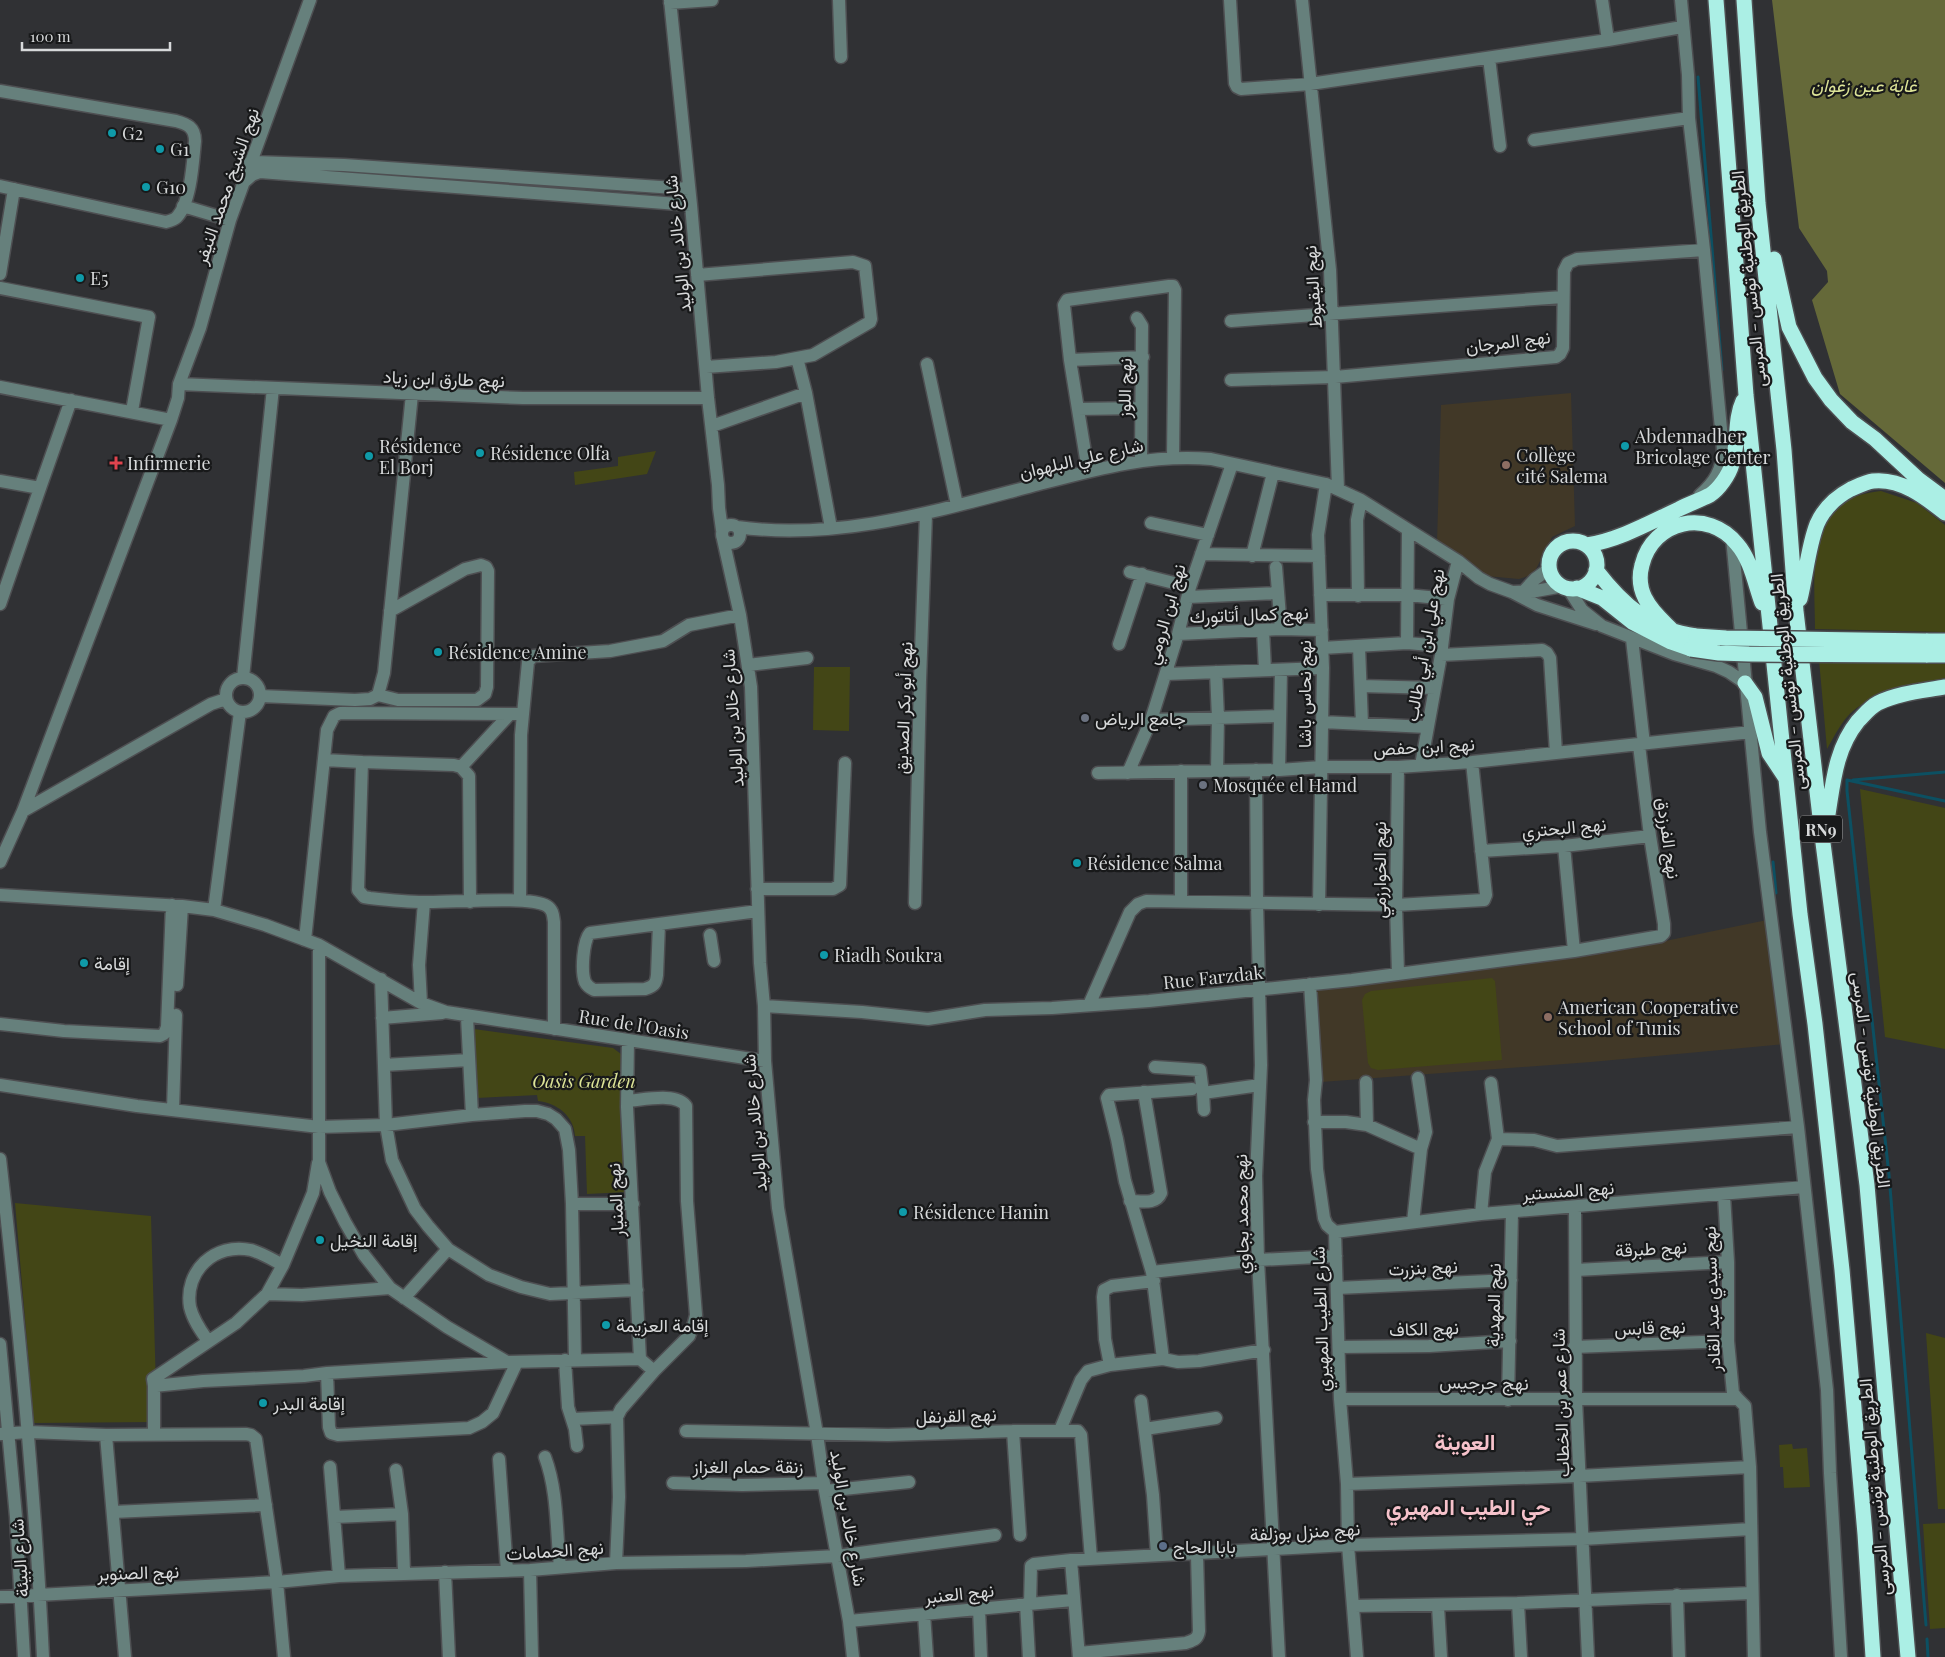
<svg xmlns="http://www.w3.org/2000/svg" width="1945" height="1657" font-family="'Playfair Display',Vazirmatn,serif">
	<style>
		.education { fill: #413827 }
		.green { fill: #434616 }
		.forest { fill: #656939 }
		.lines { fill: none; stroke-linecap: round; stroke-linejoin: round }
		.stream { stroke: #0c5062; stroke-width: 3 }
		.minor-casing { stroke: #4e4f52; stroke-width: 15 }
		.highway-casing { stroke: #4e4f52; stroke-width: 18 }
		.minor { stroke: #66807c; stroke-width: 12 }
		.highway { stroke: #abefe5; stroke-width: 15 }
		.highway-bridge-casing { stroke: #4e4f52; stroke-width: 18; stroke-linecap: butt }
		.highway-bridge { stroke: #abefe5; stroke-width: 15 }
		.culture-dot { fill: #0f9aa8; stroke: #18191a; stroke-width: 2 }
		.health-dot { fill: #e0444e; stroke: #18191a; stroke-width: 2 }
		.education-dot { fill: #8d6e63; stroke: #18191a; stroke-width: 2 }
		.worship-dot { fill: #6b7280; stroke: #18191a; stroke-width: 2 }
		.service-dot { fill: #5c6f8a; stroke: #18191a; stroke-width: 2 }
		.labels { text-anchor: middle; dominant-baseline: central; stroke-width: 4.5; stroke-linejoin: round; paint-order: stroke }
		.shield { fill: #18191a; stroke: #9e9fa0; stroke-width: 1 }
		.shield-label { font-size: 16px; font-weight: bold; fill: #d7d9da }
		.park-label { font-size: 18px; font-style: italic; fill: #dde497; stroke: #18191a }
		.poi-label { font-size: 18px; fill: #d7d9da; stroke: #18191a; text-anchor: start }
		.street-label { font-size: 18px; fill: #d7d9da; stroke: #18191a }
		.district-label { font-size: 22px; font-weight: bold; fill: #f6c2cb; stroke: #18191a }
	</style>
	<rect width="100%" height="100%" fill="#303134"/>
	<path class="education" d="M 1571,393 L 1575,526 L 1552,537 L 1536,569 L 1528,576 L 1519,579 L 1486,576 L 1437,543 L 1441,405 Z
		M 1767,920 L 1785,1044 L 1591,1062 L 1321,1082 L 1313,991 L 1607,953 Z"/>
	<path class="green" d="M 656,451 L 647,474 L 575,485 L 574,472 L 618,466 L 618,457 Z
		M 1881,491 L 1917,503 L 1945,525 L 1945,632 L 1815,629 C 1815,592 1808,534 1838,506 C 1849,496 1866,493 1881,491 Z
		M 1819,660 L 1945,664 L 1945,678 C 1919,685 1873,693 1853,711 C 1842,720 1834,737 1827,749 Z
		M 814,667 L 850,667 L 849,731 L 813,730 Z
		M 1860,789 L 1945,808 L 1945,1049 L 1885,1037 Z
		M 1492,978 L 1495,981 L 1502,1060 L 1378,1070 L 1371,1068 L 1368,1063 L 1362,1000 L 1365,994 L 1371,991 Z
		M 474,1029 L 613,1048 L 621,1054 L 627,1192 L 587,1194 L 585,1136 L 575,1136 C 574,1116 557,1103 538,1101 L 537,1095 L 477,1098 Z
		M 15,1203 L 151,1216 L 157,1422 L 34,1423 Z
		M 1926,1333 L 1945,1338 L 1945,1509 L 1938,1509 Z
		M 1792,1444 L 1793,1449 L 1807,1448 L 1810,1487 L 1784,1488 L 1783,1467 L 1780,1467 L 1779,1445 Z
		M 1945,1523 L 1945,1628 L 1930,1629 L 1923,1524 Z"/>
	<path class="forest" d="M 1772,0 L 1945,0 L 1945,483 L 1840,394 L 1812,300 L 1828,282 L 1827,271 L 1799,228 Z"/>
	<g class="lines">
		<path class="stream" d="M 1698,77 L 1722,370
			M 1847,780 L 1847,791 L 1889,1175 L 1926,1625
			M 1847,780 L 1945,801
			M 1853,780 L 1945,772
			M 1773,862 L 1776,893
			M 1927,1639 L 1928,1657"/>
		<defs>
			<path id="minor" d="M 670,0 L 691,205 L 708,398 L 718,485 L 719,508 L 722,530
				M 839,0 L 841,57
				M 1230,0 L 1235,83 L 1237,87 L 1241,89 L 1310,84 L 1608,40 L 1682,27
				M 1302,0 L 1330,270 L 1338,489
				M 1602,0 L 1608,40
				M 1681,0 L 1688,75 L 1689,118 L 1704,250 L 1723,450 C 1722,470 1715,482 1700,495
				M 670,3 L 712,0
				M 1489,58 L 1500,146
				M 0,91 L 176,121 C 187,124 195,127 195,141 C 193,161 191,202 177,217 C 174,220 170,221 166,222 L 0,186
				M 1534,140 L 1689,118
				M 250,162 L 344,165 L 689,189
				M 244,182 L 252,175 L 260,172 L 691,205
				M 183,206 L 230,220
				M 0,274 L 14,189
				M 697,275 L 853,262 L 865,266 L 871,319 L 870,322 L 813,355 L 797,358
				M 0,288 L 149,317 L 132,411
				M 1137,318 L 1142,326 L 1141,460
				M 1231,321 L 1563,297
				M 1070,360 L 1143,357
				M 927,364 L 957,505
				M 706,367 L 776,362 L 797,358 L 806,393 L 831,528
				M 1231,380 L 1335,377 L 1556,357 L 1560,354 L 1563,348 L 1564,271 L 1568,263 L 1577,259 L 1704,250
				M 179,384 L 523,398 L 708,398
				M 0,387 L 171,420
				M 1078,409 L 1141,408
				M 712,426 L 806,393
				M 1088,471 L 1070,360 L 1064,305 L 1067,300 L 1169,286 L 1173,286 L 1175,290 L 1173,458
				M 0,481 L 40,488 L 71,400
				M 1151,523 L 1208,535
				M722 534a9 9 0 1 1 18 0a9 9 0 1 1-18 0Z
				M 737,527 C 837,541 936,511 1032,486 C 1093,470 1147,454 1211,459 L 1326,484 L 1361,500 L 1458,561 L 1479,578 L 1490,584 L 1512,592 L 1536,591 L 1563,586
				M 1732,538 L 1760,832 L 1798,1127 L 1827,1390 L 1830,1473 L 1841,1657
				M 723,539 L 740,615 L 751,687 L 760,963 L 764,1006 L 765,1061 L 778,1208 L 817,1434 L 825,1491 L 849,1621 L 853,1657
				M 1201,554 L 1319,556
				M 1252,556 L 1273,473
				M 1276,567 L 1281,629
				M 1130,572 L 1190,587
				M 1568,588 L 1582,610 L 1602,626 L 1674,654 L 1716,666 L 1729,672 L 1745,683
				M 1524,591 L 1535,579 L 1549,569
				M 1512,592 L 1537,605 L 1596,624
				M 1320,595 L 1408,595 L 1448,599
				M 1358,596 L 1357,520 L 1361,500
				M 1188,597 L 1277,593
				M 0,604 L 40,488
				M 1263,630 L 1265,670
				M 1178,634 L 1281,629 L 1322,630
				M 1632,639 L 1644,744
				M 1407,643 L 1408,530
				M 1119,644 L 1142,574
				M 1359,647 L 1362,724
				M 1322,648 L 1407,643 L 1442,646
				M 1441,655 L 1542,650 L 1547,653 L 1550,658 L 1556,753
				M 748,665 L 807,658
				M 1216,672 L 1218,718 L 1217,771
				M 1166,674 L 1323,668
				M 243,678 L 273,388
				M226 695a17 17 0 1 1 34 0a17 17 0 1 1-34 0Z
				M 1361,686 L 1435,688
				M 378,695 L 398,700 L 477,700 L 485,694 L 487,687 L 488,571 L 486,567 L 481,565 L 465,569 L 390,611
				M 260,696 L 355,700 L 370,699 L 378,695 L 384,673 L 412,394
				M 1151,720 L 1280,716
				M 1322,722 L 1427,727
				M 324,760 L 362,762
				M 1421,765 L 1441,655 L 1448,599 L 1458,561
				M 461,767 L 509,715
				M 1256,770 L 1257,902 L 1261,1065 L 1256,1176 L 1258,1260 L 1279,1657
				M 1279,770 L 1281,670
				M 1098,773 L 1279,770 L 1321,767 L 1398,767 L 1472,762 L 1751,732
				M 1128,773 L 1151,720 L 1178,634 L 1190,587 L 1232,464
				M 23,811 L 211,704 L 226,699
				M 1564,846 L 1574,951
				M 1481,851 L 1564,846 L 1650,836
				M 0,862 L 23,811 L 171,420 L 178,398 L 179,384 L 200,328 L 230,220 L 310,0
				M 757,889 L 833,889 L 840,885 L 845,763
				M 0,895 L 182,906 L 214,910 L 265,925 L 319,945 L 421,1003 L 446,1012 L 765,1061
				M 520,900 L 521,735 L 528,662 L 533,656 L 610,651 L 663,641 L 689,625 L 740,615
				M 1181,900 L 1181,771
				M 470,902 L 469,776 L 461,767 L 454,765 L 362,762 L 358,890 L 364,897 L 370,898 C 388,900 406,902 424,902 C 448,903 530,895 547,906 C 553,910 553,915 554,922 L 554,1029
				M 915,903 L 920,680 L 926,514
				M 1319,905 L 1323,668 L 1318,535 L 1326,484
				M 214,910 L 240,712
				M 659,924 L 657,975 C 656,984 654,986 645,989 L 594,990 C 590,988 587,986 585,982 C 581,971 583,941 590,933 L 758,911
				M 710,935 L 714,961
				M 305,940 L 327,730 L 334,716 L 340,713 L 522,714
				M 319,945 L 319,1162 L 330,1192 L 345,1222 L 364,1255 L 390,1288 L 447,1327 L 507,1362
				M 1398,973 L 1396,905 L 1398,767
				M 381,979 L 386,1125 L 392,1160 L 415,1209 L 428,1226 L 448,1249 L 489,1275 L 521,1287 L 550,1294 L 637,1290
				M 1310,984 L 1316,1080 L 1314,1100 L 1317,1169 L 1324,1218 L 1327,1225 L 1335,1232 L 1340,1399 L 1347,1484 L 1348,1545 L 1357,1657
				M 177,985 L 182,906
				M 421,1003 L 419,965 L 424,902
				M 1089,1005 L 1130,912 L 1138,904 L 1146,901 L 1396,905 L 1484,900 L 1486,895 L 1472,762
				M 764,1006 L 862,1012 L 928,1019 L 985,1010 L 1052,1008 L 1149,1001 L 1352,980 L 1574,951 L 1661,936 L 1664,933 L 1664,924 L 1650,836 L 1639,745
				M 467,1017 L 472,1115
				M 382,1018 L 442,1013
				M 0,1024 L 64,1031 L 160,1036 L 164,1034 L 167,1027 L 172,905
				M 628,1040 L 627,1107 L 640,1359
				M 384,1065 L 469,1060
				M 1155,1067 L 1200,1070 L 1203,1093 L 1260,1085
				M 1366,1082 L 1367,1125
				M 0,1085 L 137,1106 L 319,1127 L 386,1125 L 472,1115 L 525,1111 L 537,1111 L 548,1114 L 556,1119 L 565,1129 L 569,1150 L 572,1204 L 575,1360
				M 1203,1093 L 1204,1110
				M 173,1110 L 176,1015
				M 1314,1122 L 1346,1122 L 1367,1125 L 1421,1149
				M 1498,1139 L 1534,1140 L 1557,1146 L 1798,1127
				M 0,1159 C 19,1324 35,1490 43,1657
				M 1724,1195 L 1728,1262 L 1728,1341 L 1733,1393 L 1738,1399
				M 1130,1201 C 1141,1201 1156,1205 1161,1193 L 1144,1092
				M 572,1204 L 633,1204
				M 1575,1207 L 1576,1400 L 1588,1657
				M 1481,1214 L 1485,1172 L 1498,1139 L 1491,1083
				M 1413,1222 L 1421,1149 L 1426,1132 L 1418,1078
				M 1335,1232 L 1481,1214 L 1804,1187
				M 1576,1270 L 1728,1262
				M 1152,1272 L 1258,1260 L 1336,1256
				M 1337,1288 L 1511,1280
				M 267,1294 L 302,1295 L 390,1288
				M 404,1298 L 448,1249
				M 208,1341 C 201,1331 193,1320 190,1307 C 184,1271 215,1242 251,1250 C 262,1253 273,1260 283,1265
				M 0,1344 L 16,1517 L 24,1657
				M 1339,1347 L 1429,1346 L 1510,1341
				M 1574,1347 L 1728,1341
				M 1163,1359 L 1152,1272 L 1125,1181 L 1117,1139 L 1107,1098 L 1109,1095 L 1192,1089
				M 565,1360 L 568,1407 L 575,1429 L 577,1446
				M 1110,1365 L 1105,1339 L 1103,1297 L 1104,1290 L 1112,1286 L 1154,1281
				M 327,1373 L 329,1427 L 331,1433 L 338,1435 L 469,1428 L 482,1422 L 493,1413 L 517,1362
				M 154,1386 L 153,1379 L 236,1323 L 267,1294 L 283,1265 L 313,1193 L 318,1163
				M 1340,1399 L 1738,1399 L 1745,1406 L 1750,1467 L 1754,1657
				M 1508,1400 L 1512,1212
				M 1141,1401 L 1153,1495 L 1157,1555
				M 572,1419 L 617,1417
				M 1145,1429 L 1216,1418
				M 1060,1430 L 1081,1380 L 1088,1371 L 1110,1365 L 1163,1359 L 1178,1362 L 1199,1361 L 1264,1350
				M 686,1431 L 888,1435 L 1013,1431 L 1078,1431 L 1081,1435 L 1091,1559
				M 1013,1431 L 1020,1535
				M 0,1434 L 28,1432 L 106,1435 L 246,1434 L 251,1435 L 256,1439 L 277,1582 L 284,1657
				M 154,1434 L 154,1386 L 203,1381 L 304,1376 L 327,1373 L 507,1362 L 640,1359 L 654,1371
				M 106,1435 L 125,1657
				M 545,1457 C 558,1492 556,1530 560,1567
				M 499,1459 L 507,1571
				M 330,1467 L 339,1576
				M 396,1470 L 402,1514 L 404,1572
				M 673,1483 L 742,1485 L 824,1483
				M 1347,1484 L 1579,1476 L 1750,1467
				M 825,1491 L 909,1482
				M 113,1512 L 266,1505
				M 335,1517 L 402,1514
				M 1071,1560 L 1079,1657
				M 616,1563 L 619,1497 L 617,1417 L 621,1409 L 654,1371 L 689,1336 L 694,1323 L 696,1315 L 687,1201 L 686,1106 C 677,1092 643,1100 627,1101
				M 530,1570 L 532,1657
				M 445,1572 L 449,1657
				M 1677,1595 L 1679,1657
				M 0,1597 L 277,1582 L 339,1576 L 530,1570 L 616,1563 L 746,1561 L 837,1556 L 995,1535
				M 1518,1603 L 1521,1657
				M 1026,1604 L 1029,1657
				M 1030,1604 L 1031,1566 L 1034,1564 L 1071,1560 L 1348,1545 L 1583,1539 L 1751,1529
				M 1354,1606 L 1518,1603 L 1752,1593
				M 1438,1606 L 1441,1657
				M 979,1608 L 981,1657
				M 924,1614 L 927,1657
				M 849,1621 L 1073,1600
				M 1079,1653 L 1186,1643 C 1194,1640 1198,1639 1199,1631 L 1197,1555"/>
			<path id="highway" d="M 1716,0 L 1746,395 L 1800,914 L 1815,1024 L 1842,1270 L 1865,1534 L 1873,1657
				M 1744,0 L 1758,203 L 1784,450 L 1796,611 L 1823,843 L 1867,1185 L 1908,1657
				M 1774,259 L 1789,327 L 1815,378 L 1831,400 L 1852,422 L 1875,439 L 1918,479 L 1945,499
				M1549 565a24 24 0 1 1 48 0a24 24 0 1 1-48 0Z
				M 1587,545 C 1619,540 1649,523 1679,509 C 1689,504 1700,500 1710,495 C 1719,489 1729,475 1732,464 C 1739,444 1734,420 1743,401
				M 1596,570 C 1623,605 1651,630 1696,636
				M 1577,588 L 1602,598 L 1632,622 L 1671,642 L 1691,649
				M 1800,599 C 1806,575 1808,547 1817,524 C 1824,508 1836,497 1851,489 C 1858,486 1866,482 1873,481 C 1901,478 1925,497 1945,513
				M 1672,630 C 1662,620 1651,611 1645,598 C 1640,588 1639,576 1642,565 C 1653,520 1708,508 1737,544 C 1751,560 1755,584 1762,603
				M 1926,641 L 1945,641
				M 1926,655 L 1945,655
				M 1745,683 L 1755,697 L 1769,753 L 1785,777
				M 1826,826 C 1833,789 1833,752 1858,721 C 1864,715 1870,707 1878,703 C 1898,693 1923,691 1945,687"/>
		</defs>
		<use href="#minor" class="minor-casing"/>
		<use href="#highway" class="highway-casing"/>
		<use href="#minor" class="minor"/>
		<use href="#highway" class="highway"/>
		<defs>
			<path id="highway-bridge" d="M 1696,636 L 1726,638 L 1926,641
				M 1691,649 L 1719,653 L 1749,654 L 1926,655"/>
		</defs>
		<use href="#highway-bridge" class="highway-bridge-casing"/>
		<use href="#highway-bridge" class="highway-bridge"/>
	</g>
	<g class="culture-dot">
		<circle cx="112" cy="133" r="5"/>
		<circle cx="160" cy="149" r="5"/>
		<circle cx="146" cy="187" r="5"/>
		<circle cx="80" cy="278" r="5"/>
		<circle cx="1625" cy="446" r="5"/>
		<circle cx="480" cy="453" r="5"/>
		<circle cx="369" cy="456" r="5"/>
		<circle cx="438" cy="652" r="5"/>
		<circle cx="1077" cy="863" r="5"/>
		<circle cx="824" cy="955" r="5"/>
		<circle cx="84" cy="963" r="5"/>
		<circle cx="903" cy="1212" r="5"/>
		<circle cx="320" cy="1240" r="5"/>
		<circle cx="606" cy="1325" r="5"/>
		<circle cx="263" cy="1403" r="5"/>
	</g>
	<path class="health-dot" d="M113.5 455.5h5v5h5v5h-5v5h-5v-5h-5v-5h5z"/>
	<g class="education-dot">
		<circle cx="1506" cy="465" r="5"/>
		<circle cx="1548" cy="1017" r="5"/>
	</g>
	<g class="worship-dot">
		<circle cx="1085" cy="718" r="5"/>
		<circle cx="1203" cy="785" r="5"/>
	</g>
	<circle class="service-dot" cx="1163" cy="1546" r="5"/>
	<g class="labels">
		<rect class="shield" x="1800" y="815.5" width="42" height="27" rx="4"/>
		<g class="shield-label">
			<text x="1821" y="829">RN9</text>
		</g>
		<g class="park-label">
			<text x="1864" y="85">غابة عين زغوان</text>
			<text x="584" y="1081">Oasis Garden</text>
		</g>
		<g class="poi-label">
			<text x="122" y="133">G2</text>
			<text x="170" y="149">G1</text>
			<text x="156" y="187">G10</text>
			<text x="90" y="278">E5</text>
			<text x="1635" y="436">Abdennadher<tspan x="1635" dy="21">Bricolage Center</tspan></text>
			<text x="379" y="446">Résidence<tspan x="379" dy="21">El Borj</tspan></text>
			<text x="490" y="453">Résidence Olfa</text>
			<text x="1516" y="455">Collège<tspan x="1516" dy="21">cité Salema</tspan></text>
			<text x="127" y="463">Infirmerie</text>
			<text x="448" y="652">Résidence Amine</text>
			<text x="1095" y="718">جامع الرياض</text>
			<text x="1213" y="785">Mosquée el Hamd</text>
			<text x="1087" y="863">Résidence Salma</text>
			<text x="834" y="955">Riadh Soukra</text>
			<text x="94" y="963">إقامة</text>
			<text x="1558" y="1007">American Cooperative<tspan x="1558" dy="21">School of Tunis</tspan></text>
			<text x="913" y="1212">Résidence Hanin</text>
			<text x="330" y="1240">إقامة النخيل</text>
			<text x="616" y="1325">إقامة العزيمة</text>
			<text x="273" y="1403">إقامة البدر</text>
			<text x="1173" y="1546">بابا الحاج</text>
		</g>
		<g class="street-label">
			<text transform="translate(226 186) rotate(-71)">نهج الشيخ محمد النيفر</text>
			<text transform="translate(677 244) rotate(-96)">شارع خالد بن الوليد</text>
			<text transform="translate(1748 279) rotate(-96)">الطريق الوطنية تونس - المرسى</text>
			<text transform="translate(1312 287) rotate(-94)">نهج اليقبوط</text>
			<text transform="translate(1508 341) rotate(-7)">نهج المرجان</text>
			<text transform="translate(444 378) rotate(2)">نهج طارق ابن زياد</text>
			<text transform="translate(1124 388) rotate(-89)">نهج اللوز</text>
			<text transform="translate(1081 458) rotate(-13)">شارع علي البلهوان</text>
			<text transform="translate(1165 614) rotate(-74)">نهج ابن الرومي</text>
			<text transform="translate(1249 614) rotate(-2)">نهج كمال أتاتورك</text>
			<text transform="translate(1424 645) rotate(-80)">نهج علي ابن أبي طالب</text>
			<text transform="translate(1787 682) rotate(-96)">الطريق الوطنية تونس - المرسى</text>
			<text transform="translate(1304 694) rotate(-90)">نهج نحاس باشا</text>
			<text transform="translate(903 708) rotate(-88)">نهج أبو بكر الصديق</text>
			<text transform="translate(732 718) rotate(-94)">شارع خالد بن الوليد</text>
			<text transform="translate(1424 746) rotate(-3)">نهج ابن حفص</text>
			<text transform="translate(1564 827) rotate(-5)">نهج البحتري</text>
			<text transform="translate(1669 838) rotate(82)">نهج الفرزدق</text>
			<text transform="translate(1379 870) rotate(-90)">نهج الخوارزمي</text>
			<text transform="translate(1213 977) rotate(-6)">Rue Farzdak</text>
			<text transform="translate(634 1024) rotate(9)">Rue de l'Oasis</text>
			<text transform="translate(1872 1080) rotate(83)">الطريق الوطنية تونس - المرسى</text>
			<text transform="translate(754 1123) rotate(-95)">شارع خالد بن الوليد</text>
			<text transform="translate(1568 1190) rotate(-4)">نهج المنستير</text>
			<text transform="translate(615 1200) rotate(-93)">نهج المنيار</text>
			<text transform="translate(1241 1214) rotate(-91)">نهج محمد بجاوي</text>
			<text transform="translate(1651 1248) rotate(-3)">نهج طبرقة</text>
			<text transform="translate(1423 1267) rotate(-3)">نهج بنزرت</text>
			<text transform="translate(1711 1299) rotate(-92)">نهج سيدي عبد القادر</text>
			<text transform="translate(1493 1305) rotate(-89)">نهج المهدية</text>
			<text transform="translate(1320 1319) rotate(-92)">شارع الطيب المهيري</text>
			<text transform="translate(1650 1327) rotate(-2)">نهج قابس</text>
			<text transform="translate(1424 1328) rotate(-2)">نهج الكاف</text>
			<text transform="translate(1484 1382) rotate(1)">نهج جرجيس</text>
			<text transform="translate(1560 1403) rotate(-92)">شارع عمر بن الخطاب</text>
			<text transform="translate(956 1415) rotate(-2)">نهج القرنفل</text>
			<text x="748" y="1466">زنقة حمام الغزاز</text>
			<text transform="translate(1874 1487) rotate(-95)">الطريق الوطنية تونس - المرسى</text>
			<text transform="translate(849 1518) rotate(80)">شارع خالد بن الوليد</text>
			<text transform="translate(1305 1531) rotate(-3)">نهج منزل بوزلفة</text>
			<text transform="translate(555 1550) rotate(-4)">نهج الحمامات</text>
			<text transform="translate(19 1558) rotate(-94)">شارع البيئة</text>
			<text transform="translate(138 1572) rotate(-2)">نهج الصنوبر</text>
			<text transform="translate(959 1593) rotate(-6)">نهج العنبر</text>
		</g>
		<g class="district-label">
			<text x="1465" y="1441">العوينة</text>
			<text x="1468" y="1506">حي الطيب المهيري</text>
		</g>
	</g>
	<path d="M22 42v8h148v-8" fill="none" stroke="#d7d9da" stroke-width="2.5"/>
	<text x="30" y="42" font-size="15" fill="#d7d9da" stroke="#18191a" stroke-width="4" paint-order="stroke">100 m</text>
</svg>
